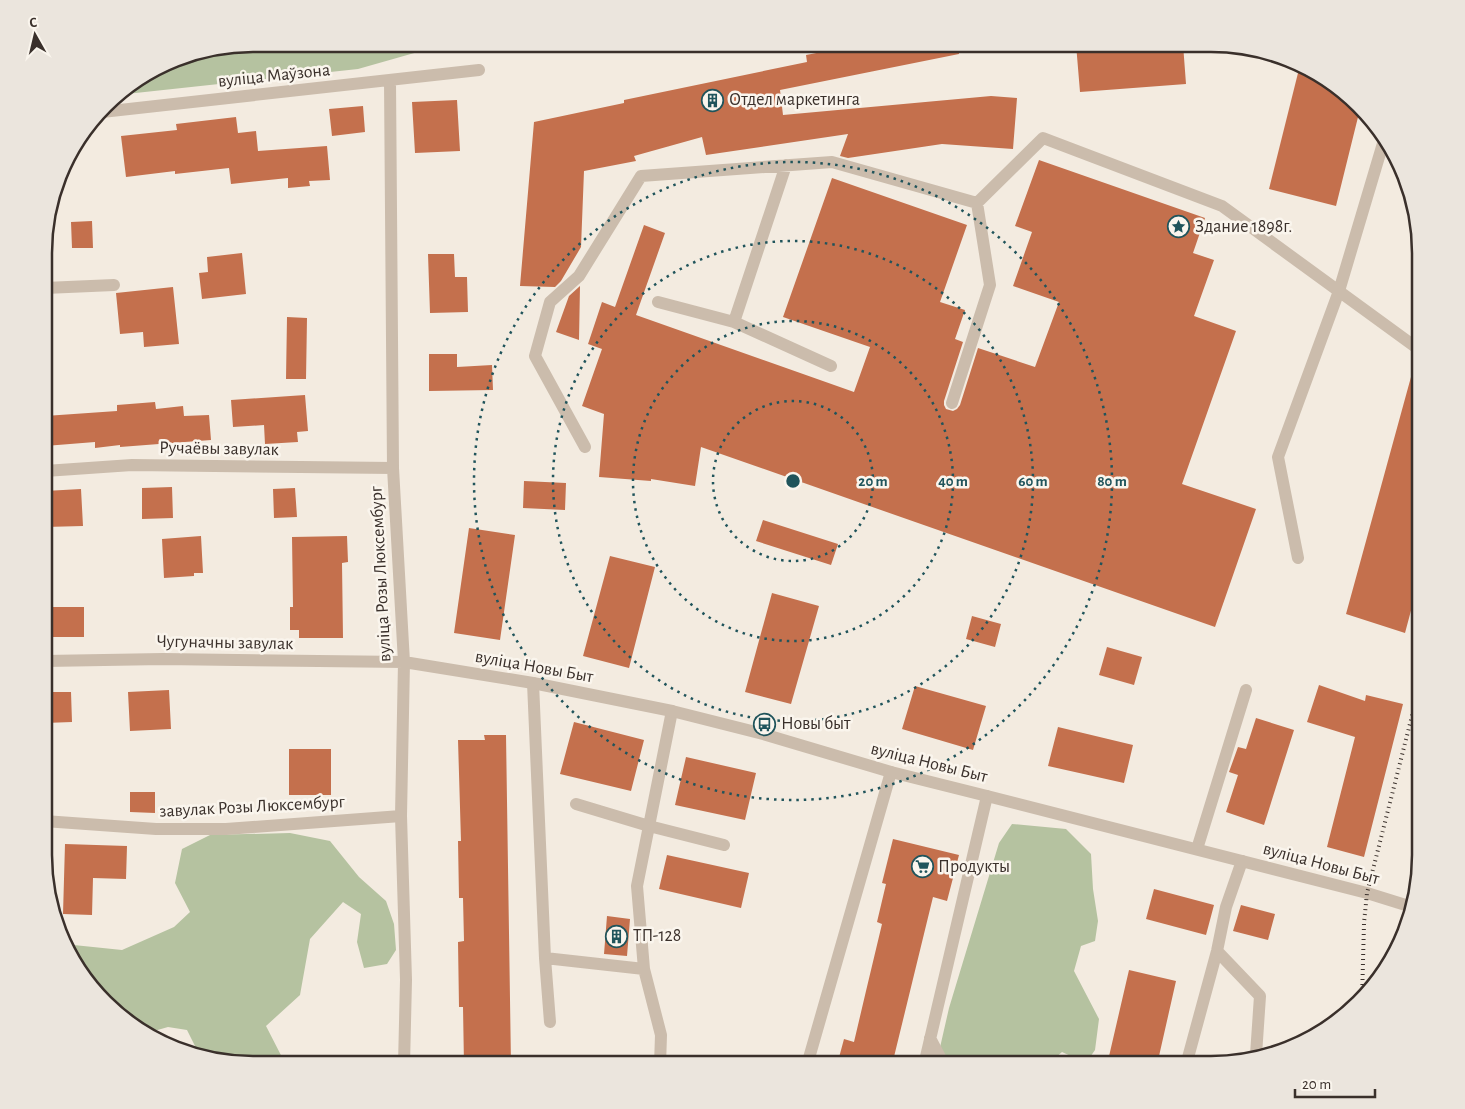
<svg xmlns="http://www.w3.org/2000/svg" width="1465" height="1109" font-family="'Alegreya Sans',sans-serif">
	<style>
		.green { fill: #b5c2a0 }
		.building { fill: #c4704d }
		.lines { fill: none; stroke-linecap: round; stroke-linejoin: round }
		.service { stroke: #cbbcac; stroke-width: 12 }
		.minor { stroke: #cbbcac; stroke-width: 12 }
		.rail { stroke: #3a302b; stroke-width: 4; stroke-dasharray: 1 4; stroke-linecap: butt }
		.ring { fill: none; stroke: #20545b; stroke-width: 2.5; stroke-dasharray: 2.5 5 }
		.labels { text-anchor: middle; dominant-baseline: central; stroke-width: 5; stroke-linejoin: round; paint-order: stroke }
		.street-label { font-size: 18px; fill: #3a302b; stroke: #faf5ed }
		.poi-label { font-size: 18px; fill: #3a302b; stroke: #faf5ed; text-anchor: start }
		.rim { fill: none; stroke: #3a302b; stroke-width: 2.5 }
		.centre { fill: #20545b; stroke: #faf5ed; stroke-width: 2.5 }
		.ring-label { font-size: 15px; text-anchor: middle; font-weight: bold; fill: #20545b; stroke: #faf5ed; stroke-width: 5; stroke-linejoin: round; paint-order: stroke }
	</style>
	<rect width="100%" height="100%" fill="#f3ebe0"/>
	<path class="green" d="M 253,44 L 446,44 L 358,69 L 117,95 L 186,55 Z
		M 1012,824 L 1066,829 L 1091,854 L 1093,889 L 1098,921 L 1095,941 L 1081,946 L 1074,971 L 1099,1019 L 1095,1050 L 1086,1063 L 1062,1052 L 1047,1065 L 936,1065 L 949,1008 L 999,843 Z
		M 290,833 L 330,841 L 359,877 L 386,901 L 394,924 L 396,950 L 387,964 L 364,968 L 357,942 L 361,914 L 343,902 L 310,939 L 300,995 L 266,1026 L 286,1065 L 240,1065 L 200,1056 L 187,1030 L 168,1027 L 147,1033 L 115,1013 L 65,949 L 64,944 L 122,950 L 174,927 L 190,912 L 175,883 L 182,849 L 210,835 Z"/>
	<path class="building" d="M 863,44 L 958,44 L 959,54 L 780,90 L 783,115 L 991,96 L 1017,98 L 1013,149 L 942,144 L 848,158 L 840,156 L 848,134 L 706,155 L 702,137 L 634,156 L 636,161 L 584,171 L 581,247 L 561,281 L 555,287 L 520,286 L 534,122 L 624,103 L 624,100 L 807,62 L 806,55 Z
		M 1076,44 L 1183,44 L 1186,84 L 1080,92 Z
		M 1300,65 L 1350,96 L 1360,109 L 1336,206 L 1269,189 Z
		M 457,100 L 460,151 L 415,153 L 412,102 Z
		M 363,106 L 365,132 L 332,136 L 329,109 Z
		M 236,117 L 238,133 L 256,131 L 258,151 L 327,146 L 330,180 L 309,181 L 310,186 L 288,188 L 288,178 L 231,184 L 229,168 L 175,174 L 175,171 L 126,177 L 121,136 L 177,130 L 176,124 Z
		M 1039,160 L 1205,218 L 1193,253 L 1214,260 L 1194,316 L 1236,331 L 1182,484 L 1256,509 L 1215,627 L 701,447 L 695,486 L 651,479 L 651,481 L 599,477 L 604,414 L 582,406 L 602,349 L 588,344 L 602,302 L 615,307 L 644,225 L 665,233 L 636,315 L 854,392 L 870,347 L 783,317 L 832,178 L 967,225 L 940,302 L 965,310 L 955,339 L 963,342 L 944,401 L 944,405 L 946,409 L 953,411 L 957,409 L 960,405 L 978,348 L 1035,367 L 1059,302 L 1013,286 L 1032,232 L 1015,226 Z
		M 92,221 L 93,248 L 72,248 L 71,222 Z
		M 242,253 L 246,294 L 202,299 L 199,273 L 208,272 L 207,257 Z
		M 428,254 L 454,254 L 455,277 L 467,277 L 468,312 L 430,313 Z
		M 580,286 L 579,340 L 556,332 L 569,296 Z
		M 173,287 L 179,344 L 144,347 L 143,332 L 120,334 L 116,293 Z
		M 287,317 L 307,318 L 306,379 L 286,379 Z
		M 429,354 L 457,354 L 457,367 L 492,365 L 493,390 L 429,391 Z
		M 1414,366 L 1421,367 L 1421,573 L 1405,633 L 1346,614 Z
		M 305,395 L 308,431 L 297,432 L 298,442 L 265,444 L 264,425 L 233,427 L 231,400 Z
		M 155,402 L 156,409 L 183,406 L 184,416 L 209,415 L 211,440 L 120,447 L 120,445 L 95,448 L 95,442 L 45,446 L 45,416 L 117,411 L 117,405 Z
		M 524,481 L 566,483 L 565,510 L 523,508 Z
		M 172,487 L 173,518 L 142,519 L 142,488 Z
		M 295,488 L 297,517 L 274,518 L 273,489 Z
		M 81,489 L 83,526 L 45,527 L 45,491 Z
		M 763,520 L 838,544 L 831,565 L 756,541 Z
		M 469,528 L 515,535 L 500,640 L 454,633 Z
		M 201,536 L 203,573 L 194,573 L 194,576 L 164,578 L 162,539 Z
		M 347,536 L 348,562 L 342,563 L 343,638 L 299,638 L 299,630 L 290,630 L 290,607 L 293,607 L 292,537 Z
		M 610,556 L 655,567 L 629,668 L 583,656 Z
		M 772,593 L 819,606 L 791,704 L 745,692 Z
		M 45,607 L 84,607 L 84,637 L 45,637 Z
		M 972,616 L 1001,624 L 995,647 L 966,639 Z
		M 1107,647 L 1142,657 L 1134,685 L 1099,675 Z
		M 1319,685 L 1365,701 L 1366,695 L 1403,704 L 1364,857 L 1327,847 L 1355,737 L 1307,722 Z
		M 915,686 L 986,706 L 973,750 L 902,729 Z
		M 169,690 L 171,729 L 130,731 L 128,692 Z
		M 45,692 L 71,692 L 72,722 L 45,723 Z
		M 1256,718 L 1294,730 L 1264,825 L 1226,812 L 1238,775 L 1229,772 L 1238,747 L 1246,749 Z
		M 574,722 L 644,740 L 631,791 L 560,774 Z
		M 1058,727 L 1133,745 L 1124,783 L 1048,766 Z
		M 484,735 L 506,735 L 511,1065 L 464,1065 L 463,1007 L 459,1007 L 458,942 L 464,941 L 463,898 L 459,898 L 458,841 L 461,841 L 458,740 L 485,740 Z
		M 289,749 L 331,749 L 331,795 L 289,795 Z
		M 686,757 L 756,773 L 745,820 L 675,805 Z
		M 130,792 L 155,792 L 155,813 L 130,812 Z
		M 893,839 L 959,855 L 947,901 L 933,897 L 892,1065 L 837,1065 L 844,1039 L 854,1042 L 866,991 L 882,924 L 877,922 L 886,884 L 882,883 Z
		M 65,844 L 127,846 L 126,879 L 93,878 L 92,915 L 63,914 Z
		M 667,855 L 749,873 L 741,908 L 659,889 Z
		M 1154,889 L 1214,905 L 1206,935 L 1146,919 Z
		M 1241,905 L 1275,914 L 1268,940 L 1233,931 Z
		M 607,916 L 630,919 L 627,956 L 604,954 Z
		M 1129,970 L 1176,981 L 1157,1065 L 1107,1065 Z"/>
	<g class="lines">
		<path class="service" d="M 45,288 L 114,285
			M 658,302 L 734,322 L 831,366
			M 734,322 L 786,165
			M 952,403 L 990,285 L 977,203
			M 585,447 L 535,356 L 550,302 L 579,276 L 641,176 L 832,162 L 977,203 L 1043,138 L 1222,206 L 1421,351
			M 1298,558 L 1278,457 L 1339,291 L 1384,140
			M 533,683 L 545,958 L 550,1022
			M 576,804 L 649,826 L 724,845
			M 1197,849 L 1246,690
			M 1217,951 L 1260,996 L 1256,1055
			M 545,958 L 644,969 L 661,1035 L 660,1065
			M 644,969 L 637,886 L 672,711
			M 930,1038 L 942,1061 L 947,1065
			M 807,1065 L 891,772
			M 924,1065 L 987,796
			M 1186,1065 L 1217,951 L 1226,907 L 1242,861"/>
		<path class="minor" d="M 390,81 L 393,468 L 404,662 L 401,816 L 406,980 L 404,1065
			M 102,112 L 479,70
			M 45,471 L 132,465 L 393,468
			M 45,661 L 163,659 L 404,662 L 533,683 L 672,711 L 763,734 L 891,772 L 987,796 L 1367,893 L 1412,907
			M 44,821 L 156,829 L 226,829 L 401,816"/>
		<path class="rail" d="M 1362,1000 L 1364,923 L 1367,893 L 1415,704"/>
	</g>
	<g class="ring">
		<circle cx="793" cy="481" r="80"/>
		<circle cx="793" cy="481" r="160"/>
		<circle cx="793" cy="481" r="240"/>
		<circle cx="793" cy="481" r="319"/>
	</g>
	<defs>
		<symbol id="building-ring" viewBox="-11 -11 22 22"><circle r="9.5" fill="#faf5ed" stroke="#20545b" stroke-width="1.5"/><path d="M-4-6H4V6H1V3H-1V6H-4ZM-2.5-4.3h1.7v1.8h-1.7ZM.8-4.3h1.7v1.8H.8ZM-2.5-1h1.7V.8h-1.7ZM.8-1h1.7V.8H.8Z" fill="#20545b"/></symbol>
		<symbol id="sight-ring" viewBox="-11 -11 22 22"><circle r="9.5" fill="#faf5ed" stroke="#20545b" stroke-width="1.5"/><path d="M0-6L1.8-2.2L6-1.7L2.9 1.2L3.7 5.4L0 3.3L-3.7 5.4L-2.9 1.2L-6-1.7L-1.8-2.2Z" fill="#20545b"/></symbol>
		<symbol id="bus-ring" viewBox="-11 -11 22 22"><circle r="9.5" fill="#faf5ed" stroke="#20545b" stroke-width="1.5"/><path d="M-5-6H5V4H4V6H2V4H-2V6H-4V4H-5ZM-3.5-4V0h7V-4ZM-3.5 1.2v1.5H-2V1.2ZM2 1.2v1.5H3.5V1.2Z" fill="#20545b"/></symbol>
		<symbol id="supermarket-ring" viewBox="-11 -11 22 22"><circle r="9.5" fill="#faf5ed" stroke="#20545b" stroke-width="1.5"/><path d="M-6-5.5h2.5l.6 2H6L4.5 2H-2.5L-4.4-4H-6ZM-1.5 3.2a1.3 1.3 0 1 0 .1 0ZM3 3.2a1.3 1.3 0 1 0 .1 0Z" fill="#20545b"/></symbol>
	</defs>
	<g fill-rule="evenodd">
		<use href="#building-ring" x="700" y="88" width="25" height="25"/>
		<use href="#sight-ring" x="1166" y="214" width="25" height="25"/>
		<use href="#bus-ring" x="752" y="712" width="25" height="25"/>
		<use href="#supermarket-ring" x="910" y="854" width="25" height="25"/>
		<use href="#building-ring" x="604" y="924" width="25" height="25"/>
	</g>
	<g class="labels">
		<g class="street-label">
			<text transform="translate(274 76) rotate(-6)">вуліца Маўзона</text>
			<text transform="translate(219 449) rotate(1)">Ручаёвы завулак</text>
			<text transform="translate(381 574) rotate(-93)">вуліца Розы Люксембург</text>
			<text transform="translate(225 643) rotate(1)">Чугуначны завулак</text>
			<text transform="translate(534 667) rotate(10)">вуліца Новы Быт</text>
			<text transform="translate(929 763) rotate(14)">вуліца Новы Быт</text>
			<text transform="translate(252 807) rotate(-3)">завулак Розы Люксембург</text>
			<text transform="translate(1321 864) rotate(15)">вуліца Новы Быт</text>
		</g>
		<g class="poi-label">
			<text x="729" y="100">Отдел маркетинга</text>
			<text x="1195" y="227">Здание 1898г.</text>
			<text x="781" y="724">Новы быт</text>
			<text x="938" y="867">Продукты</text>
			<text x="633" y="936">ТП-128</text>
		</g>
	</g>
	<path d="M0 0H1465V1109H0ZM253 52H1211A201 201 0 0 1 1412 253V855A201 201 0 0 1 1211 1056H253A201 201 0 0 1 52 855V253A201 201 0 0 1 253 52Z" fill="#ebe5dd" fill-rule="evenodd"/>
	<path class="rim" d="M253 52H1211A201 201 0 0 1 1412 253V855A201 201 0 0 1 1211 1056H253A201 201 0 0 1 52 855V253A201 201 0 0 1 253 52Z"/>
	<circle cx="793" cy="481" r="8" class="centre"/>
	<g class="ring-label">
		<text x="873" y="486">20 m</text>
		<text x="953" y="486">40 m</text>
		<text x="1033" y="486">60 m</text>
		<text x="1112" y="486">80 m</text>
	</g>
	<g transform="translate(35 35) rotate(352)" stroke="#faf5ed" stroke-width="4" paint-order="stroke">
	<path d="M0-4L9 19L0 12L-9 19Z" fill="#3a302b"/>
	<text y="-8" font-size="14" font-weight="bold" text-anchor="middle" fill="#3a302b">С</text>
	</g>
	<path d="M1295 1089v8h80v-8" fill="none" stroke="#3a302b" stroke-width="2.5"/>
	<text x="1302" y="1089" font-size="15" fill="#3a302b" stroke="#faf5ed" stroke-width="4" paint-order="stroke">20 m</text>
</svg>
